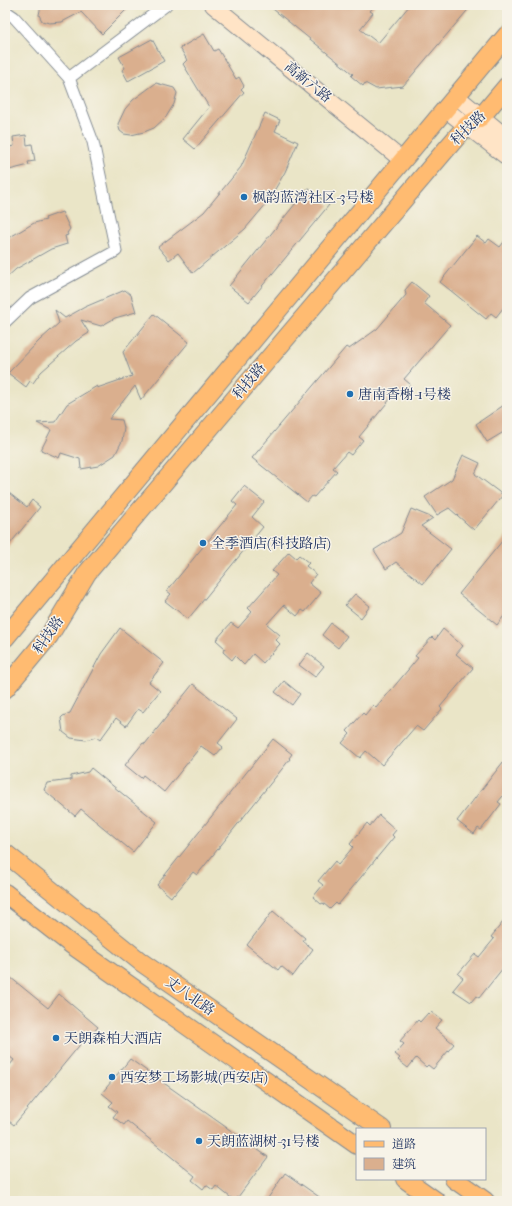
<svg xmlns="http://www.w3.org/2000/svg" width="512" height="1206" font-family="'IM FELL French Canon','Noto Serif SC',serif">
	<style>
		.building { fill: #daaf8e }
		.lines { fill: none; stroke-linecap: round; stroke-linejoin: round }
		.street-casing { stroke: #828a92; stroke-width: 13 }
		.secondary-casing { stroke: #828a92; stroke-width: 18 }
		.primary-casing { stroke: #828a92; stroke-width: 20 }
		.street { stroke: #fff; stroke-width: 11 }
		.secondary { stroke: #ffe4c6; stroke-width: 16 }
		.primary { stroke: #ffbb71; stroke-width: 18 }
		.poi-dot { fill: #1f6fb2; stroke: #f7f3e8; stroke-width: 1.5 }
		.labels { text-anchor: middle; dominant-baseline: central; stroke-width: 3; stroke-linejoin: round; paint-order: stroke }
		.street-label { font-size: 14px; fill: #1b2f5e; stroke: #f7f3e8 }
		.poi-label { font-size: 14px; fill: #1b2f5e; stroke: #f7f3e8; text-anchor: start }
	</style>
	<rect width="100%" height="100%" fill="#f7f3e8"/>
	<filter id="ink" filterUnits="userSpaceOnUse"><feTurbulence type="fractalNoise" baseFrequency=".025" numOctaves="2"/><feDisplacementMap in="SourceGraphic" scale="8" xChannelSelector="R" yChannelSelector="G"/><feConvolveMatrix kernelMatrix="1 2 1 2 8 2 1 2 1" color-interpolation-filters="sRGB"/></filter>
	<filter id="wash" filterUnits="userSpaceOnUse"><feTurbulence type="fractalNoise" baseFrequency=".012" numOctaves="4" result="noise"/><feDisplacementMap in="SourceGraphic" scale="16" xChannelSelector="R" yChannelSelector="G"/><feGaussianBlur stdDeviation="0.9" result="paint"/><feColorMatrix in="noise" values="0 0 0 0 0 0 0 0 0 0 0 0 0 0 0 0 0 1.4 0 .05"/><feComposite in="paint" operator="in"/></filter>
	<g filter="url(#wash)">
		<rect width="100%" height="100%" fill="#eae5c7"/>
		<g id="blocks">
			<path class="building" d="M 41,5 L 131,5 L 102,34 L 81,12 L 62,22 L 49,23 L 42,21 L 39,15 Z
				M 268,5 L 375,5 L 370,11 L 373,13 L 360,29 L 378,43 L 410,5 L 472,5 L 403,86 L 376,89 L 365,83 L 363,86 L 351,76 L 353,74 Z
				M 204,34 L 214,51 L 218,49 L 236,79 L 239,77 L 244,86 L 241,89 L 244,92 L 195,149 L 183,139 L 209,107 L 183,64 L 187,60 L 180,48 Z
				M 152,39 L 164,61 L 128,81 L 122,70 L 125,68 L 119,57 Z
				M 156,83 L 174,88 L 177,93 L 174,104 L 166,117 L 154,128 L 144,132 L 131,135 L 124,134 L 120,131 L 118,124 L 125,109 L 133,100 Z
				M 265,113 L 280,120 L 275,131 L 298,142 L 285,172 L 267,203 L 245,229 L 193,273 L 178,253 L 169,260 L 158,247 L 204,212 L 241,167 Z
				M 26,135 L 27,145 L 32,144 L 35,161 L 28,162 L 29,165 L 5,171 L 5,148 L 14,146 L 13,137 Z
				M 308,188 L 329,205 L 249,302 L 229,286 Z
				M 62,212 L 70,229 L 67,233 L 68,235 L 65,236 L 67,244 L 51,249 L 16,269 L 5,279 L 5,240 L 34,223 L 46,220 L 45,218 Z
				M 477,236 L 486,243 L 489,239 L 500,247 L 507,238 L 507,303 L 496,317 L 491,313 L 486,319 L 440,282 Z
				M 412,282 L 429,296 L 424,303 L 450,325 L 404,379 L 410,384 L 401,396 L 396,392 L 359,437 L 363,440 L 351,455 L 347,452 L 333,468 L 337,471 L 314,497 L 312,496 L 307,502 L 252,458 L 346,347 L 349,349 L 377,329 L 406,295 L 405,290 Z
				M 125,290 L 131,295 L 136,312 L 115,318 L 101,326 L 81,320 L 89,333 L 76,341 L 41,372 L 33,383 L 30,381 L 26,387 L 8,373 L 40,340 L 59,323 L 55,310 L 65,318 L 85,307 Z
				M 154,314 L 189,342 L 141,400 L 135,386 L 109,419 L 122,420 L 124,428 L 122,441 L 115,455 L 98,466 L 81,469 L 80,459 L 61,453 L 59,458 L 41,450 L 51,430 L 37,423 L 55,422 L 67,404 L 97,386 L 97,388 L 132,376 L 123,352 Z
				M 507,403 L 507,430 L 487,442 L 476,424 Z
				M 463,455 L 480,463 L 475,474 L 503,495 L 474,530 L 449,508 L 437,515 L 425,497 L 452,479 Z
				M 244,486 L 264,502 L 252,517 L 263,527 L 188,619 L 165,601 L 171,594 L 167,591 L 237,505 L 232,501 Z
				M 5,490 L 27,507 L 32,500 L 40,507 L 5,550 Z
				M 411,509 L 433,518 L 421,526 L 451,549 L 423,584 L 396,562 L 386,569 L 374,550 L 401,533 Z
				M 507,535 L 507,612 L 497,625 L 459,594 Z
				M 289,552 L 296,558 L 299,555 L 309,563 L 306,566 L 316,574 L 309,583 L 321,593 L 305,612 L 302,610 L 297,616 L 284,605 L 267,624 L 280,635 L 276,640 L 280,644 L 263,663 L 253,654 L 244,665 L 235,656 L 232,660 L 223,652 L 225,648 L 216,640 L 231,623 L 238,628 L 252,612 L 248,608 L 277,575 L 272,571 Z
				M 355,594 L 370,606 L 361,618 L 345,605 Z
				M 331,623 L 347,636 L 338,648 L 322,635 Z
				M 120,628 L 164,663 L 149,682 L 160,691 L 143,712 L 138,709 L 126,726 L 116,718 L 100,740 L 96,737 L 86,740 L 71,738 L 63,732 L 61,718 L 63,716 L 70,713 L 101,654 Z
				M 443,629 L 463,646 L 456,654 L 473,668 L 440,707 L 442,709 L 423,731 L 416,726 L 382,765 L 366,751 L 360,758 L 342,743 L 350,734 L 347,731 L 363,713 L 365,715 L 373,705 L 376,708 L 418,658 L 415,656 L 432,637 L 435,640 Z
				M 308,653 L 324,666 L 315,677 L 299,665 Z
				M 284,681 L 300,694 L 292,705 L 275,692 Z
				M 193,684 L 237,719 L 218,743 L 223,747 L 215,756 L 201,746 L 164,792 L 143,775 L 141,778 L 125,765 L 143,743 L 145,744 Z
				M 273,739 L 292,754 L 289,758 L 290,759 L 197,875 L 193,872 L 174,895 L 173,894 L 171,897 L 157,885 Z
				M 507,757 L 507,791 L 498,802 L 501,804 L 488,821 L 481,830 L 478,828 L 474,834 L 457,821 Z
				M 91,768 L 157,822 L 133,852 L 81,809 L 75,816 L 44,790 L 47,783 L 71,780 L 71,776 L 88,772 Z
				M 379,815 L 396,830 L 392,835 L 394,837 L 338,905 L 336,903 L 330,909 L 323,903 L 321,904 L 313,897 L 323,885 L 318,881 L 335,861 L 338,865 L 353,847 L 350,844 L 367,823 L 370,826 Z
				M 273,911 L 305,938 L 303,941 L 313,949 L 293,976 L 281,966 L 278,970 L 247,945 Z
				M 507,917 L 507,963 L 479,998 L 476,996 L 471,1002 L 453,990 L 463,978 L 458,974 L 475,954 L 479,957 L 494,939 L 491,937 Z
				M 5,973 L 48,1008 L 59,994 L 98,1027 L 85,1042 L 83,1041 L 14,1125 L 5,1118 L 5,1071 L 14,1060 L 5,1053 Z
				M 431,1012 L 442,1020 L 435,1028 L 454,1044 L 433,1069 L 428,1065 L 426,1067 L 416,1058 L 408,1068 L 398,1060 L 400,1058 L 395,1054 L 404,1044 L 400,1041 L 418,1020 L 420,1022 L 428,1013 L 429,1014 Z
				M 130,1059 L 268,1157 L 235,1201 L 216,1186 L 213,1190 L 206,1185 L 203,1189 L 192,1180 L 195,1176 L 127,1121 L 124,1125 L 113,1117 L 117,1112 L 109,1106 L 113,1102 L 102,1093 Z
				M 285,1173 L 325,1201 L 266,1201 Z"/>
		</g>
	</g>
	<g filter="url(#ink)">
		<use href="#blocks" fill-opacity="0" stroke="#828a92" stroke-width="1"/>
		<g class="lines">
			<defs>
				<path id="street" d="M 5,11 L 14,17 L 69,78 L 93,142 L 116,251 L 30,298 L 5,322
					M 69,78 L 166,5"/>
				<path id="secondary" d="M 213,5 L 402,160
					M 456,96 L 507,138
					M 445,109 L 507,157"/>
				<path id="primary" d="M 5,638 L 507,35
					M 5,689 L 49,636 L 87,573 L 443,153 L 467,125 L 481,117 L 507,86
					M 5,853 L 141,962 L 382,1129
					M 5,893 L 72,945 L 357,1145
					M 405,1179 L 436,1201
					M 454,1179 L 485,1201"/>
			</defs>
			<use href="#street" class="street-casing"/>
			<use href="#secondary" class="secondary-casing"/>
			<use href="#primary" class="primary-casing"/>
			<use href="#street" class="street"/>
			<use href="#secondary" class="secondary"/>
			<use href="#primary" class="primary"/>
		</g>
	</g>
	<g class="poi-dot">
		<circle cx="244" cy="197" r="4"/>
		<circle cx="350" cy="394" r="4"/>
		<circle cx="203" cy="543" r="4"/>
		<circle cx="56" cy="1038" r="4"/>
		<circle cx="112" cy="1077" r="4"/>
		<circle cx="199" cy="1141" r="4"/>
	</g>
	<g class="labels">
		<g class="street-label">
			<text transform="translate(308 82) rotate(39)">高新六路</text>
			<text transform="translate(468 128) rotate(-44)">科技路</text>
			<text transform="translate(249 381) rotate(-50)">科技路</text>
			<text transform="translate(48 635) rotate(-55)">科技路</text>
			<text transform="translate(190 996) rotate(35)">丈八北路</text>
		</g>
		<g class="poi-label">
			<text x="252" y="197">枫韵蓝湾社区-3号楼</text>
			<text x="358" y="394">唐南香榭-1号楼</text>
			<text x="211" y="543">全季酒店(科技路店)</text>
			<text x="64" y="1038">天朗森柏大酒店</text>
			<text x="120" y="1077">西安梦工场影城(西安店)</text>
			<text x="207" y="1141">天朗蓝湖树-31号楼</text>
		</g>
	</g>
	<rect width="512" height="1206" fill="none" stroke="#f7f3e8" stroke-width="20"/>
	<rect x="356" y="1128" width="130" height="52" fill="#f7f3e8" stroke="#9fa5b1"/>
	<rect x="364" y="1141" width="20" height="6" fill="#ffbb71" stroke="#9fa5b1"/>
	<text x="392" y="1148" font-size="12" fill="#1b2f5e">道路</text>
	<rect x="364" y="1158" width="20" height="12" fill="#daaf8e" stroke="#9fa5b1"/>
	<text x="392" y="1168" font-size="12" fill="#1b2f5e">建筑</text>
</svg>
